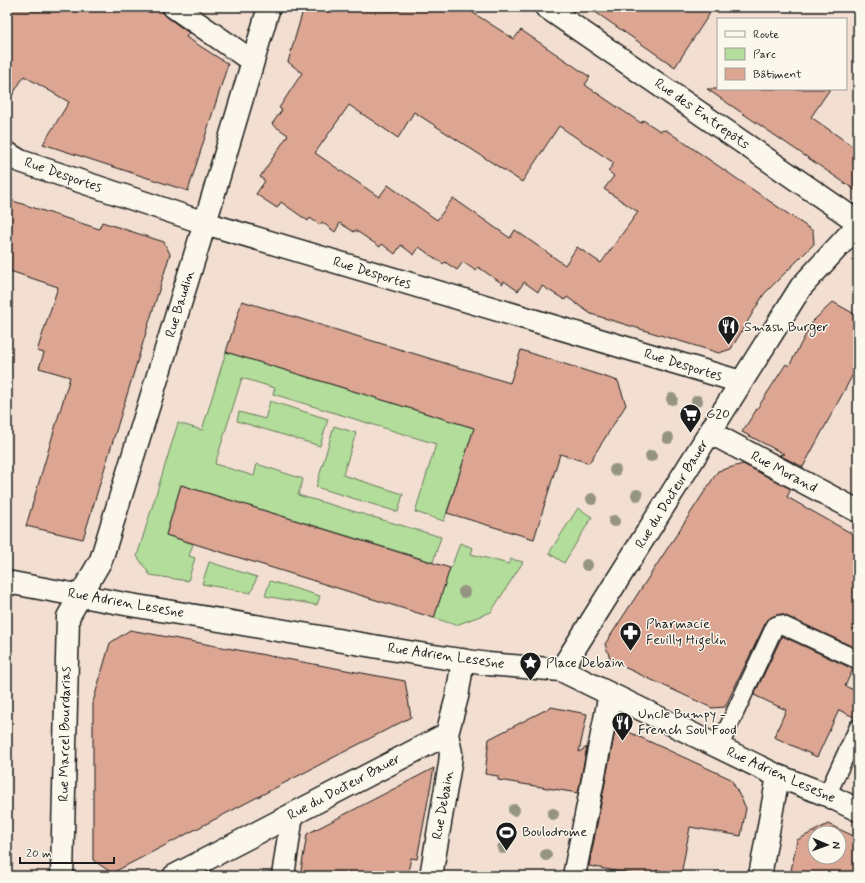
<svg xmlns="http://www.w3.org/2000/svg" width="865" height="883" font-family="Mynerve,sans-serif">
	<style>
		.green { fill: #b2dd9a; stroke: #677c5b }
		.building { fill: #dca692; stroke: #1c1c1c; fill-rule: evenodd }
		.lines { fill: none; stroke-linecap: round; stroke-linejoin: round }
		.service-casing { stroke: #1c1c1c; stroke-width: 20 }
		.minor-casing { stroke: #1c1c1c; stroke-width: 25 }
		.service { stroke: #fbf7ec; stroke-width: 17 }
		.minor { stroke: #fbf7ec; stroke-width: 22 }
		.tree { fill: #959482 }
		.labels { text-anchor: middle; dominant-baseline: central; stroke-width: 3; stroke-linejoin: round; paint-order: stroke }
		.street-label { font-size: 14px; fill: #1c1c1c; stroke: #fbf7ec }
		.poi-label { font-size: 14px; fill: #1c1c1c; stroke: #fbf7ec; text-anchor: start }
	</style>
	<rect width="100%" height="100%" fill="#f2dfd1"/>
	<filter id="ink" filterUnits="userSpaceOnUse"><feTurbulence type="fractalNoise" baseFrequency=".025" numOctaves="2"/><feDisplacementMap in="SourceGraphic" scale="8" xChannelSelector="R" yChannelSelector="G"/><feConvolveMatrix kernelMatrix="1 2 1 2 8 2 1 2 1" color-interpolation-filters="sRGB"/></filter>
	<g filter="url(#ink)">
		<path class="green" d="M 226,352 L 474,428 L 444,521 L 415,512 L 436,444 L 273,394 L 275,388 L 242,378 L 215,464 L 254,476 L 257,464 L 303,479 L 298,495 L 441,537 L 433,562 L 181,485 L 166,535 L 193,544 L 189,556 L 195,558 L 188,581 L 150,575 L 137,556 L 178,423 L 202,430 Z
			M 270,401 L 328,419 L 320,446 L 237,421 L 239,412 L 265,419 Z
			M 334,426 L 356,433 L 343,475 L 403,494 L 398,512 L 316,487 Z
			M 578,508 L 592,517 L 564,563 L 549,553 Z
			M 460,543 L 473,548 L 471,554 L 509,564 L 511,559 L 523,562 L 491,612 L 456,625 L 434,618 L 450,568 L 451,568 Z
			M 209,562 L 257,577 L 251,593 L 202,584 Z
			M 270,581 L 320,596 L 317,605 L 265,596 Z"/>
		<path class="building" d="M 7,7 L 162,7 L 163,13 L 167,17 L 189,33 L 186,37 L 228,64 L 188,191 L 43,144 L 69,102 L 24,76 L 7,104 Z
			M 304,7 L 464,7 L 514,39 L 521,30 L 590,77 L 585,85 L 641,123 L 643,120 L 660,131 L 666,130 L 813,231 L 814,244 L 764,294 L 731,349 L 719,353 L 591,314 L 567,297 L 565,300 L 542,286 L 538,292 L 524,282 L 518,291 L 504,281 L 503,284 L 478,267 L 476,271 L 463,262 L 457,270 L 445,262 L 443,264 L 419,247 L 414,255 L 401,245 L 395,254 L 382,244 L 380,247 L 355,230 L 354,232 L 340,223 L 335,232 L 322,222 L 320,225 L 310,218 L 308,221 L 281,202 L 277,208 L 256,194 L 265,181 L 260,177 L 288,135 L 272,124 L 282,110 L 279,108 L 302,73 L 288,62 ZM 349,105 L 398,138 L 414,112 L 522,182 L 559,126 L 614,163 L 608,171 L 614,176 L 604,189 L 638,212 L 601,263 L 577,247 L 565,265 L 515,230 L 510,238 L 453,198 L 437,220 L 388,185 L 379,197 L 315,153 Z
			M 588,7 L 714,7 L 675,67 Z
			M 707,89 L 830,89 L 811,117 L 858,150 L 858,192 Z
			M 7,199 L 99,229 L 102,222 L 164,242 L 170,254 L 83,539 L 26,526 L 70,377 L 39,368 L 44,353 L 37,351 L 58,287 L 7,270 Z
			M 242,301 L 510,383 L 521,350 L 618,381 L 626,405 L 589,463 L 560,454 L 534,539 L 447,513 L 474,428 L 226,352 Z
			M 833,302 L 858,316 L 858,365 L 803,467 L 779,455 L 784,454 L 742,432 L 786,364 L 789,366 L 813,321 Z
			M 743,464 L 791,489 L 787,497 L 858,537 L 858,649 L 784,615 L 780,614 L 771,617 L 766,622 L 725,707 L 712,708 L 611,661 L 605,644 L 718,471 Z
			M 181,485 L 450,568 L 434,618 L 166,535 Z
			M 130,630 L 405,681 L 411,717 L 112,873 L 93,860 L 93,702 L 110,643 Z
			M 782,636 L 853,669 L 845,686 L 858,692 L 858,718 L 856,718 L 839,710 L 817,757 L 774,737 L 786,710 L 754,695 Z
			M 551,707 L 587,714 L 579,752 L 587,747 L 578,793 L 498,780 L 498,776 L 485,774 L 489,739 Z
			M 620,728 L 731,779 L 746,808 L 741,836 L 690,827 L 681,875 L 657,870 L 656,876 L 643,876 L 589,866 L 615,731 Z
			M 434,768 L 417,859 L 411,858 L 407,876 L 300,876 L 307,834 Z
			M 828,824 L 858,838 L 858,876 L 790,876 L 797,840 ZM 815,833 L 839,833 L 839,857 L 815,857 Z"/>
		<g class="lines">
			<defs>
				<path id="service" d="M 719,747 L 775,626 L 780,624 L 858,660
					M 827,795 L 858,728"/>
				<path id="minor" d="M 174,7 L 252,61
					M 546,7 L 858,222
					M 7,153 L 20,161 L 205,223 L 741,382
					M 711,433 L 858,511
					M 7,582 L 125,604 L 420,654 L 488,664 L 561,670 L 778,776 L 827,795 L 858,810
					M 561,670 L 801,287 L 858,225
					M 62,876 L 68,617 L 101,560 L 205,223 L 269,7
					M 174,876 L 447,734
					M 283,876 L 292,815
					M 431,876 L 450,764 L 451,753 L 447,734 L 457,697 L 463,660
					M 574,876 L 610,694
					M 760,876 L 778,776"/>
			</defs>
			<use href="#service" class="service-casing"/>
			<use href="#minor" class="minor-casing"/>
			<use href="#service" class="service"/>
			<use href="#minor" class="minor"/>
		</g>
		<g class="tree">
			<circle cx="672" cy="399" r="6"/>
			<circle cx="697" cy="401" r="6"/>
			<circle cx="668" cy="438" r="6"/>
			<circle cx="651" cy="456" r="6"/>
			<circle cx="615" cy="470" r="6"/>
			<circle cx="637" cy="495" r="6"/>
			<circle cx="592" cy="499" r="6"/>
			<circle cx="614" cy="521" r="6"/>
			<circle cx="587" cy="565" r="6"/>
			<circle cx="464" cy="592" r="6"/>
			<circle cx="514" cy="810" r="6"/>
			<circle cx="553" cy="814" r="6"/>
			<circle cx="503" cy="848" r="6"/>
			<circle cx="546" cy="855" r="6"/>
		</g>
	</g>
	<defs>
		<symbol id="restaurant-pin" viewBox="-11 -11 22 30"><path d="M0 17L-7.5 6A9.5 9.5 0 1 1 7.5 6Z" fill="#1c1c1c" stroke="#fbf7ec"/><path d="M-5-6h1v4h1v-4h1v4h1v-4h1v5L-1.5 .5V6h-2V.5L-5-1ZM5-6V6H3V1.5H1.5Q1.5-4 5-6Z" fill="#fff"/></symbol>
		<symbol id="supermarket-pin" viewBox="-11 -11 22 30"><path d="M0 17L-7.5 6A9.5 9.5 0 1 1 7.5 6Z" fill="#1c1c1c" stroke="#fbf7ec"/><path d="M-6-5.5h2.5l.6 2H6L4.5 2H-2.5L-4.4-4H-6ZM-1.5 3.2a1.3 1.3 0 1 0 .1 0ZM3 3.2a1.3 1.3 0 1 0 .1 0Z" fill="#fff"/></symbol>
		<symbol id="pharmacy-pin" viewBox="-11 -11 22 30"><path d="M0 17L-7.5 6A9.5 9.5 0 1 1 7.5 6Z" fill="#1c1c1c" stroke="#fbf7ec"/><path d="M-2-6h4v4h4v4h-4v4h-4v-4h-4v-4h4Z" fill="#fff"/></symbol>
		<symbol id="sight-pin" viewBox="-11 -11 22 30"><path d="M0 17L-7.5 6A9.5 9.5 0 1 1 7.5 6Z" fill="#1c1c1c" stroke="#fbf7ec"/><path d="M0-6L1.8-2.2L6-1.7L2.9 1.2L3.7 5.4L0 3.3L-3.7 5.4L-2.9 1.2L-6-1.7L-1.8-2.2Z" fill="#fff"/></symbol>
		<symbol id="stadium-pin" viewBox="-11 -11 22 30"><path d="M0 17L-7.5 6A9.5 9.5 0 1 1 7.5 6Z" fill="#1c1c1c" stroke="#fbf7ec"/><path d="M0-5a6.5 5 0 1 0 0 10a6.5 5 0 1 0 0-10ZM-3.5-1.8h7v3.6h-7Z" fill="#fff"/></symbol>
	</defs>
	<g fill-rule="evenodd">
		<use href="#restaurant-pin" x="716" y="314" width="25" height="34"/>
		<use href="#supermarket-pin" x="678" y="402" width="25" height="34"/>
		<use href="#pharmacy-pin" x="618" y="620" width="25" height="34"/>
		<use href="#sight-pin" x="518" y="650" width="25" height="34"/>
		<use href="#restaurant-pin" x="610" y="710" width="25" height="34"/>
		<use href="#stadium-pin" x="494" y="820" width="25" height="34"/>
	</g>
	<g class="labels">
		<g class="street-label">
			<text transform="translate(702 114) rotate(35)">Rue des Entrepôts</text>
			<text transform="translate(63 175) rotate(19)">Rue Desportes</text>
			<text transform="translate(372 273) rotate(17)">Rue Desportes</text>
			<text transform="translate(180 304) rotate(-73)">Rue Baudin</text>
			<text transform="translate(683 365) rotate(17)">Rue Desportes</text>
			<text transform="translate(784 472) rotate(28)">Rue Morand</text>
			<text transform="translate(672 494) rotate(-58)">Rue du Docteur Bauer</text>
			<text transform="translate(126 603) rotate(10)">Rue Adrien Lesesne</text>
			<text transform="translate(446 656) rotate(8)">Rue Adrien Lesesne</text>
			<text transform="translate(65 734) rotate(-89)">Rue Marcel Bourdarias</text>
			<text transform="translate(781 775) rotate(24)">Rue Adrien Lesesne</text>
			<text transform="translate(344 787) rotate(-28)">Rue du Docteur Bauer</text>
			<text transform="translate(443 805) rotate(-80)">Rue Debain</text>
		</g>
		<g class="poi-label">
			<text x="744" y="327">Smash Burger</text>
			<text x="706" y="414">G20</text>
			<text x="646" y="624">Pharmacie<tspan x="646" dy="16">Feuilly Higelin</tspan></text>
			<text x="546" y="663">Place Debain</text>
			<text x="638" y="714">Uncle Bumpy -<tspan x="638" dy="16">French Soul Food</tspan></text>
			<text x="522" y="832">Boulodrome</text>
		</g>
	</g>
	<rect width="865" height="883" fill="none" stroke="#fbf7ec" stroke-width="24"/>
	<rect x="12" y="12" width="841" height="859" fill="none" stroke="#1c1c1c" stroke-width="1.5" filter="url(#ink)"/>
	<rect x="717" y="18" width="130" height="72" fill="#fbf7ec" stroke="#a29f99"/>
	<rect x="725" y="31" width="20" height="6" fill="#fbf7ec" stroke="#a29f99"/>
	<text x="753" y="38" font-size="12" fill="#1c1c1c">Route</text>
	<rect x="725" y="48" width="20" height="12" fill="#b2dd9a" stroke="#a29f99"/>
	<text x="753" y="58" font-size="12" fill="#1c1c1c">Parc</text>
	<rect x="725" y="68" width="20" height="12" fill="#dca692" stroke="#a29f99"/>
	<text x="753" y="78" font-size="12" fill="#1c1c1c">Bâtiment</text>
	<g transform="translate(827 845) rotate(92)"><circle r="19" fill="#fbf7ec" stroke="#a29f99"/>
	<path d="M0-3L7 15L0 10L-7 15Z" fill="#1c1c1c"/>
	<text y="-6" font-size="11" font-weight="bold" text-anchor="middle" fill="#1c1c1c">N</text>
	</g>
	<path d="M20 857v6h94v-6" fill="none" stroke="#1c1c1c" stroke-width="2"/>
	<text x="26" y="857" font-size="12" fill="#1c1c1c" stroke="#fbf7ec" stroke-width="3" paint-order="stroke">20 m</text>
</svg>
